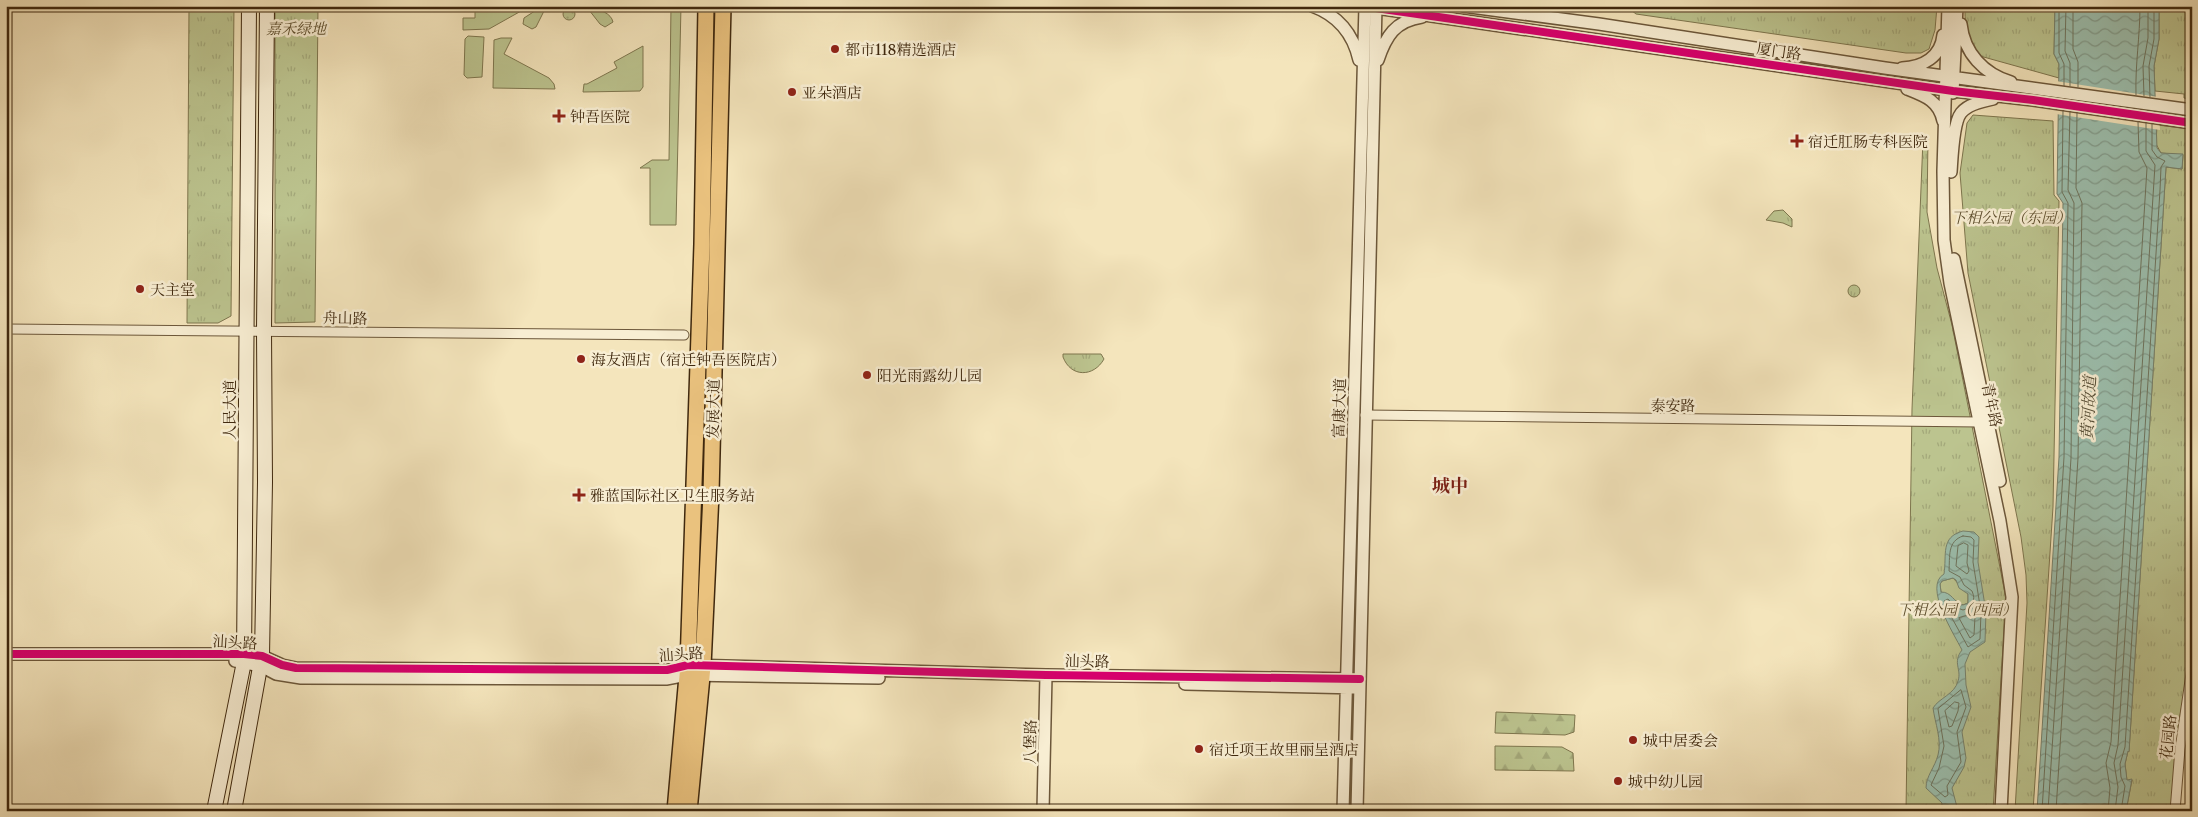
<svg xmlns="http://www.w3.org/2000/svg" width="2198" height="817" font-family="'Libre Caslon Text','Noto Serif SC',serif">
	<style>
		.grass { fill: url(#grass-dots); stroke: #7e764e }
		.forest { fill: url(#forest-firs); stroke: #7e764e }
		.park { fill: url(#park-tufts); stroke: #7e764e }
		.garden { fill: #bcc48f; stroke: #7e764e }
		.water { fill: url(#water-waves); stroke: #77836e; fill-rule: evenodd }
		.pier { fill: #f4e5bc }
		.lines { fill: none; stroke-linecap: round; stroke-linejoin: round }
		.shore { stroke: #6e745e; stroke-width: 1 }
		.minor-casing { stroke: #6c573a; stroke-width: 11 }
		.tertiary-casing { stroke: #6c573a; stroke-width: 14 }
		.secondary-casing { stroke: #3f280e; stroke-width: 16 }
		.primary-casing { stroke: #3f280e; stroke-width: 18 }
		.minor { stroke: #f8eed3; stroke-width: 9 }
		.tertiary { stroke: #f8eed3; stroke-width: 11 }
		.secondary { stroke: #f8eed3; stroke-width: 14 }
		.primary { stroke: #eac27e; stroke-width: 15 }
		.cycleway-casing { stroke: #f8eed3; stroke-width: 11 }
		.cycleway { stroke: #d6006c; stroke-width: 8 }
		.poi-dot { fill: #8f2418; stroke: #f8eed3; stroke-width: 2 }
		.labels { text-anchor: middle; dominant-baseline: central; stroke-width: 5; stroke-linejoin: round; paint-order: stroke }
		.park-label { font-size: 15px; font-style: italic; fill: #5e4f2e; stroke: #f8eed3 }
		.poi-label { font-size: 15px; fill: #3f280e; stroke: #f8eed3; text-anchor: start }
		.street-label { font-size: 15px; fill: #3f280e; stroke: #f8eed3 }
		.water-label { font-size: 16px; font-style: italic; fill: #564e36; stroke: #f8eed3 }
		.quarter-label { font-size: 18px; font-weight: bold; fill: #7a1f14; stroke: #f8eed3 }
	</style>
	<defs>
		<pattern id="grass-dots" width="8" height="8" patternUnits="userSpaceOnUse" patternTransform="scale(1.25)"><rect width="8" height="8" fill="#bcc48f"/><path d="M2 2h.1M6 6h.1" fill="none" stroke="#a3a87a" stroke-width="1.8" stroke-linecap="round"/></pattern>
		<pattern id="forest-firs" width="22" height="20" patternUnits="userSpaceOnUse" patternTransform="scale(1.25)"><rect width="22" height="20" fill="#bcc48f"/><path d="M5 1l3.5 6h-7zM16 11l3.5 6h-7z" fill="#a3a87a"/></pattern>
		<pattern id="park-tufts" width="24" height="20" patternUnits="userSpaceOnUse" patternTransform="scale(1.25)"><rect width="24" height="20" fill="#bcc48f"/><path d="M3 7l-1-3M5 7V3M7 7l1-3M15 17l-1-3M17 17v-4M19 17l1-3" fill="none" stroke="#a3a87a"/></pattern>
		<pattern id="water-waves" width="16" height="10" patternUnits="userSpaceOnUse" patternTransform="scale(1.25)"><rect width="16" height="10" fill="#9cbfae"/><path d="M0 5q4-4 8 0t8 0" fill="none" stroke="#819b8c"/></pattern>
	</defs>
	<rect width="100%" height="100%" fill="#f4e5bc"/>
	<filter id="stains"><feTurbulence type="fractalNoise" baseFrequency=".004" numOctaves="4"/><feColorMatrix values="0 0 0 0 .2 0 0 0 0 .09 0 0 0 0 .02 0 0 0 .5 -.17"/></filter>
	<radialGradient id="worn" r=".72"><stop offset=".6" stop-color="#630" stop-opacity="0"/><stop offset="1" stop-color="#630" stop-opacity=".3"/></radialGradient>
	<path class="grass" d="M563 14a6 6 0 1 1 12 0a6 6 0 1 1-12 0Z
		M 2190,769 L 2192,811 L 2188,811 Z"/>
	<path class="forest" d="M 1496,712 L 1575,715 L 1574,732 L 1565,735 L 1495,733 Z
		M 1495,746 L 1562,747 L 1573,753 L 1574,771 L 1495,770 Z"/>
	<path class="park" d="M 6,6 L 12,6 L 8,245 L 6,245 Z
		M 113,6 L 234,6 L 231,316 L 218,323 L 187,323 L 189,7 Z
		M 278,6 L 318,6 L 315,322 L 275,323 L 275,12 Z
		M 1631,6 L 1937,6 L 1935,30 L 1929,49 L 1921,53 L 1906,53 L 1636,14 L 1631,10 Z
		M 1965,6 L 2055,6 L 2054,54 L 2059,64 L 2059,78 L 1980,56 C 1965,44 1965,24 1965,6 Z
		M 2159,6 L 2192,6 L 2192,99 L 2184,98 L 2184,94 L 2155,91 L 2154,66 L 2159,39 Z
		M 1973,115 L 2053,121 L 2054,195 L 2059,201 L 2053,507 L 2033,811 L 2015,811 L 2027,603 L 2026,575 L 2021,537 L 1968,273 L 1960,173 L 1967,123 Z
		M 2157,125 L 2192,129 L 2192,649 L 2180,716 L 2172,811 L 2126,811 L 2132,780 L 2127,781 L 2125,764 L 2128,751 L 2129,751 L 2166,167 L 2182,169 L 2183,155 L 2161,153 L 2156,144 Z
		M 1928,137 L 1927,212 L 1937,268 L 1952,325 L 2006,598 L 1993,811 L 1906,811 L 1912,409 L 1923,139 Z
		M 1783,210 L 1792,219 L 1792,227 L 1783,223 L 1766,220 L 1774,211 Z
		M1848 291a6 6 0 1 1 12 0a6 6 0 1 1-12 0Z
		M 1063,354 L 1101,354 L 1104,359 C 1094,377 1071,378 1063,357 Z"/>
	<path class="garden" d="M 475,6 L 530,6 L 489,29 L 463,30 L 463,18 L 475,18 Z
		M 671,6 L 681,6 L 676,225 L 650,225 L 650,168 L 640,168 L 652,160 L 669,160 Z
		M 541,7 L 545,9 L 536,27 L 532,29 L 523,24 L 524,18 Z
		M 591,7 C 600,10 611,13 613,22 L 605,27 L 600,24 L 589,10 Z
		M 468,36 L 484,37 L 482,77 L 467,78 L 464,75 L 465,39 Z
		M 501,38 L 512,38 L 504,54 L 549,78 L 554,84 L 555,89 L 493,88 L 494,40 Z
		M 643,46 L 643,87 L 640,91 L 583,92 L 584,84 L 587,84 L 617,68 L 614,62 Z
		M 1953,578 L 1968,594 L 1968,603 L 1963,605 L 1941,592 L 1940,584 L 1942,581 Z"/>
	<path class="water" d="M 2055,6 L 2159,6 L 2159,39 L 2154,66 L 2157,148 L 2161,153 L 2183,154 L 2182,169 L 2166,167 L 2129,752 L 2128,751 L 2125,764 L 2127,780 L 2132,779 L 2126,811 L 2037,811 L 2059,457 L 2063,203 L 2057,194 L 2059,64 L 2054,54 Z
		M 1963,531 L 1974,532 L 1979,537 L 1978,562 L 1986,612 L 1985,642 L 1970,652 L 1965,664 L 1966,685 L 1971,707 L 1962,732 L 1966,758 L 1964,767 L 1952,788 L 1958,811 L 1941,811 L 1942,803 L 1926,788 C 1926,776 1935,767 1938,755 C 1942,740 1935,723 1933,708 C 1939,698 1955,694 1958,681 C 1962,669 1952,663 1962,650 C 1954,634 1923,586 1944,574 C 1947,555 1940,537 1963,531 ZM 1953,578 L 1956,580 L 1959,588 L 1968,594 L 1968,603 L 1963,605 C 1953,602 1952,592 1941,592 L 1940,584 L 1942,581 Z"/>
	<path class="pier" d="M 2056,81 L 2158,97 L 2160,130 L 2056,114 Z"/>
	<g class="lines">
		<path class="shore" d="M 2059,6 L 2059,53 L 2064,64 L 2064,86
			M 2066,6 L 2065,51 L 2070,63 L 2070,86
			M 2073,6 L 2073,49 L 2078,62 L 2078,87
			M 2136,95 C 2135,65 2140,37 2140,6
			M 2144,96 L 2143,66 L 2148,38 L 2148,6
			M 2150,97 L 2149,66 L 2154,39 L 2154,6
			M 1963,536 L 1971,537 L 1974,540 L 1973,562 L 1981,612 L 1980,639 L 1968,647 L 1948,611 L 1944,601 L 1948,599 L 1955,607 L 1963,610 C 1973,607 1976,600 1972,591 L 1964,585 L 1960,577 L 1949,571 C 1950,557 1947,541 1963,536 Z
			M 1964,543 L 1968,545 L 1967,563 L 1969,571 L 1967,574 L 1956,566 L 1958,546 Z
			M 1973,614 L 1975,616 L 1974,635 L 1970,638 L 1959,618 Z
			M 1961,690 L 1966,707 L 1957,732 L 1961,762 L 1947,786 L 1948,795 L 1945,797 L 1931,785 L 1939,768 L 1944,746 L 1938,709 Z
			M 1955,702 L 1959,703 L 1958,711 L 1952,726 L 1949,727 L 1945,711 Z
			M 2042,811 L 2064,457 L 2068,203 L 2062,192 L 2063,111
			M 2048,811 L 2071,458 L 2074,203 L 2068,190 L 2070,112
			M 2056,811 L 2078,458 L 2082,203 L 2076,188 L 2077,113
			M 2108,811 L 2110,788 L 2106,763 L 2111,742 L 2147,168 L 2139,152 L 2138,122
			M 2115,811 L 2118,787 L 2114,763 L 2118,745 L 2155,165 L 2146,151 L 2146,123
			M 2121,811 L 2125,786 L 2121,777 L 2120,764 L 2125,747 L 2160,190 L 2161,167 L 2165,161 L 2157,157 L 2152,150 L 2152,124"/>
		<defs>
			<path id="minor" d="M 6,329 L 684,335
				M 1365,415 L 1980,422
				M 2175,811 L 2180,749 L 2192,667"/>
			<path id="tertiary" d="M 1312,6 C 1337,15 1353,33 1359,60
				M 1362,6 L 1953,91 L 2033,100 L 2192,123
				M 1463,6 L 1599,24 L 1885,68 L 2192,110
				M 1948,6 L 1943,171 L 1944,240 L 1950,283 L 2000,521 L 2012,597 L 2001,811
				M 1961,24 C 1964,53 1984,74 2011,82
				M 1378,60 C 1386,36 1395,21 1422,17
				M 1902,68 C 1923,67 1941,57 1943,35
				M 1907,89 C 1925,96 1939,101 1943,121
				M 1953,93 L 1957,6
				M 1951,172 C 1952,159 1953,123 1961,113 C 1968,104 1983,101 1993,99
				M 1954,259 L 2000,481
				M 6,654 L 244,654 L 262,656 L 282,665 L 296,668 L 667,670 L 688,665 L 1046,675 L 1360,679
				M 235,661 L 261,666 L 276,674 L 301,678 L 666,679 L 687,675 L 879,678
				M 1185,684 L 1359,688
				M 1043,811 L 1046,675
				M 1343,811 L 1365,6
				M 1357,811 L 1376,6"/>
			<path id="secondary" d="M 214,811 L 244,662 L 249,6
				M 234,811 L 262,656 L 265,482 L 264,331 L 267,6"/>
			<path id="primary" d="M 675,811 L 688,665 L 702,244 L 706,6
				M 689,811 L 703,666 L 711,494 L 723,6"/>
		</defs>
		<use href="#minor" class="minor-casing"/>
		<use href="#tertiary" class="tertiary-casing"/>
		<use href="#secondary" class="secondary-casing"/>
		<use href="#primary" class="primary-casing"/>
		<use href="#minor" class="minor"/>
		<use href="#tertiary" class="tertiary"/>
		<use href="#secondary" class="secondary"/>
		<use href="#primary" class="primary"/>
		<defs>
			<path id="cycleway" d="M 1362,6 L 1953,91 L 2033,100 L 2192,123
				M 6,654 L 244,654 L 262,656 L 282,665 L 296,668 L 667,670 L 688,665 L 1046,675 L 1360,679"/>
		</defs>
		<use href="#cycleway" class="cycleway-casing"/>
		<use href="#cycleway" class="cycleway"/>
	</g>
	<g class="poi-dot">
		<circle cx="835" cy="49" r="5"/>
		<circle cx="792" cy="92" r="5"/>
		<path d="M556.5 108.5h5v5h5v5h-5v5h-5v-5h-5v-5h5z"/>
		<path d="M1794.5 133.5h5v5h5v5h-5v5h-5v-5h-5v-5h5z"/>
		<circle cx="140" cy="289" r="5"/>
		<circle cx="581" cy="359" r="5"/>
		<circle cx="867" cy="375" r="5"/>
		<path d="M576.5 487.5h5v5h5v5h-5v5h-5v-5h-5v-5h5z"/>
		<circle cx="1633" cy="740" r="5"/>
		<circle cx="1199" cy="749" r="5"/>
		<circle cx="1618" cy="781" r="5"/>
	</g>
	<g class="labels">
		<g class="park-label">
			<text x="296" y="28">嘉禾绿地</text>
			<text x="2011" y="217">下相公园（东园）</text>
			<text x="1957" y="609">下相公园（西园）</text>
		</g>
		<g class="poi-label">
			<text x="845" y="49">都市118精选酒店</text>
			<text x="802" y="92">亚朵酒店</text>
			<text x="570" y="116">钟吾医院</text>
			<text x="1808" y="141">宿迁肛肠专科医院</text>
			<text x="150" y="289">天主堂</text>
			<text x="591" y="359">海友酒店（宿迁钟吾医院店）</text>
			<text x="877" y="375">阳光雨露幼儿园</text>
			<text x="590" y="495">雅蓝国际社区卫生服务站</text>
			<text x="1643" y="740">城中居委会</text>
			<text x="1209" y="749">宿迁项王故里丽呈酒店</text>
			<text x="1628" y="781">城中幼儿园</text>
		</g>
		<g class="street-label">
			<text transform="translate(1779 51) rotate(8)">厦门路</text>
			<text transform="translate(345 318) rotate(1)">舟山路</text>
			<text x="1673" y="405">泰安路</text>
			<text transform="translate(1992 405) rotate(78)">青年路</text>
			<text transform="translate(1339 408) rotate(-88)">富康大道</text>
			<text transform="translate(713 409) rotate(-89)">发展大道</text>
			<text transform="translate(229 410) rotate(-90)">人民大道</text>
			<text transform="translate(235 642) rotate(3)">汕头路</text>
			<text transform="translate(681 654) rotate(-4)">汕头路</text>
			<text transform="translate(1087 661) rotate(1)">汕头路</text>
			<text transform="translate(2168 737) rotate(-84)">花园路</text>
			<text transform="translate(1030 742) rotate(-89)">八堡路</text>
		</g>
		<g class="water-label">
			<text transform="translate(2088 408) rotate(-87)">黄河故道</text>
		</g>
		<g class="quarter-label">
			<text x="1450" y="486">城中</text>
		</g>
	</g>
	<rect width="2198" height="817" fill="none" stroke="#f4e5bc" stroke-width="25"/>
	<rect x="8" y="8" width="2183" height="802" fill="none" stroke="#3f280e" stroke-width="2.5"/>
	<rect x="12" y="12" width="2173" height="792" fill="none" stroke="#3f280e"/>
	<rect width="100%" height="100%" filter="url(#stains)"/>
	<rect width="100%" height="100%" fill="url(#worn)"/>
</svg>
